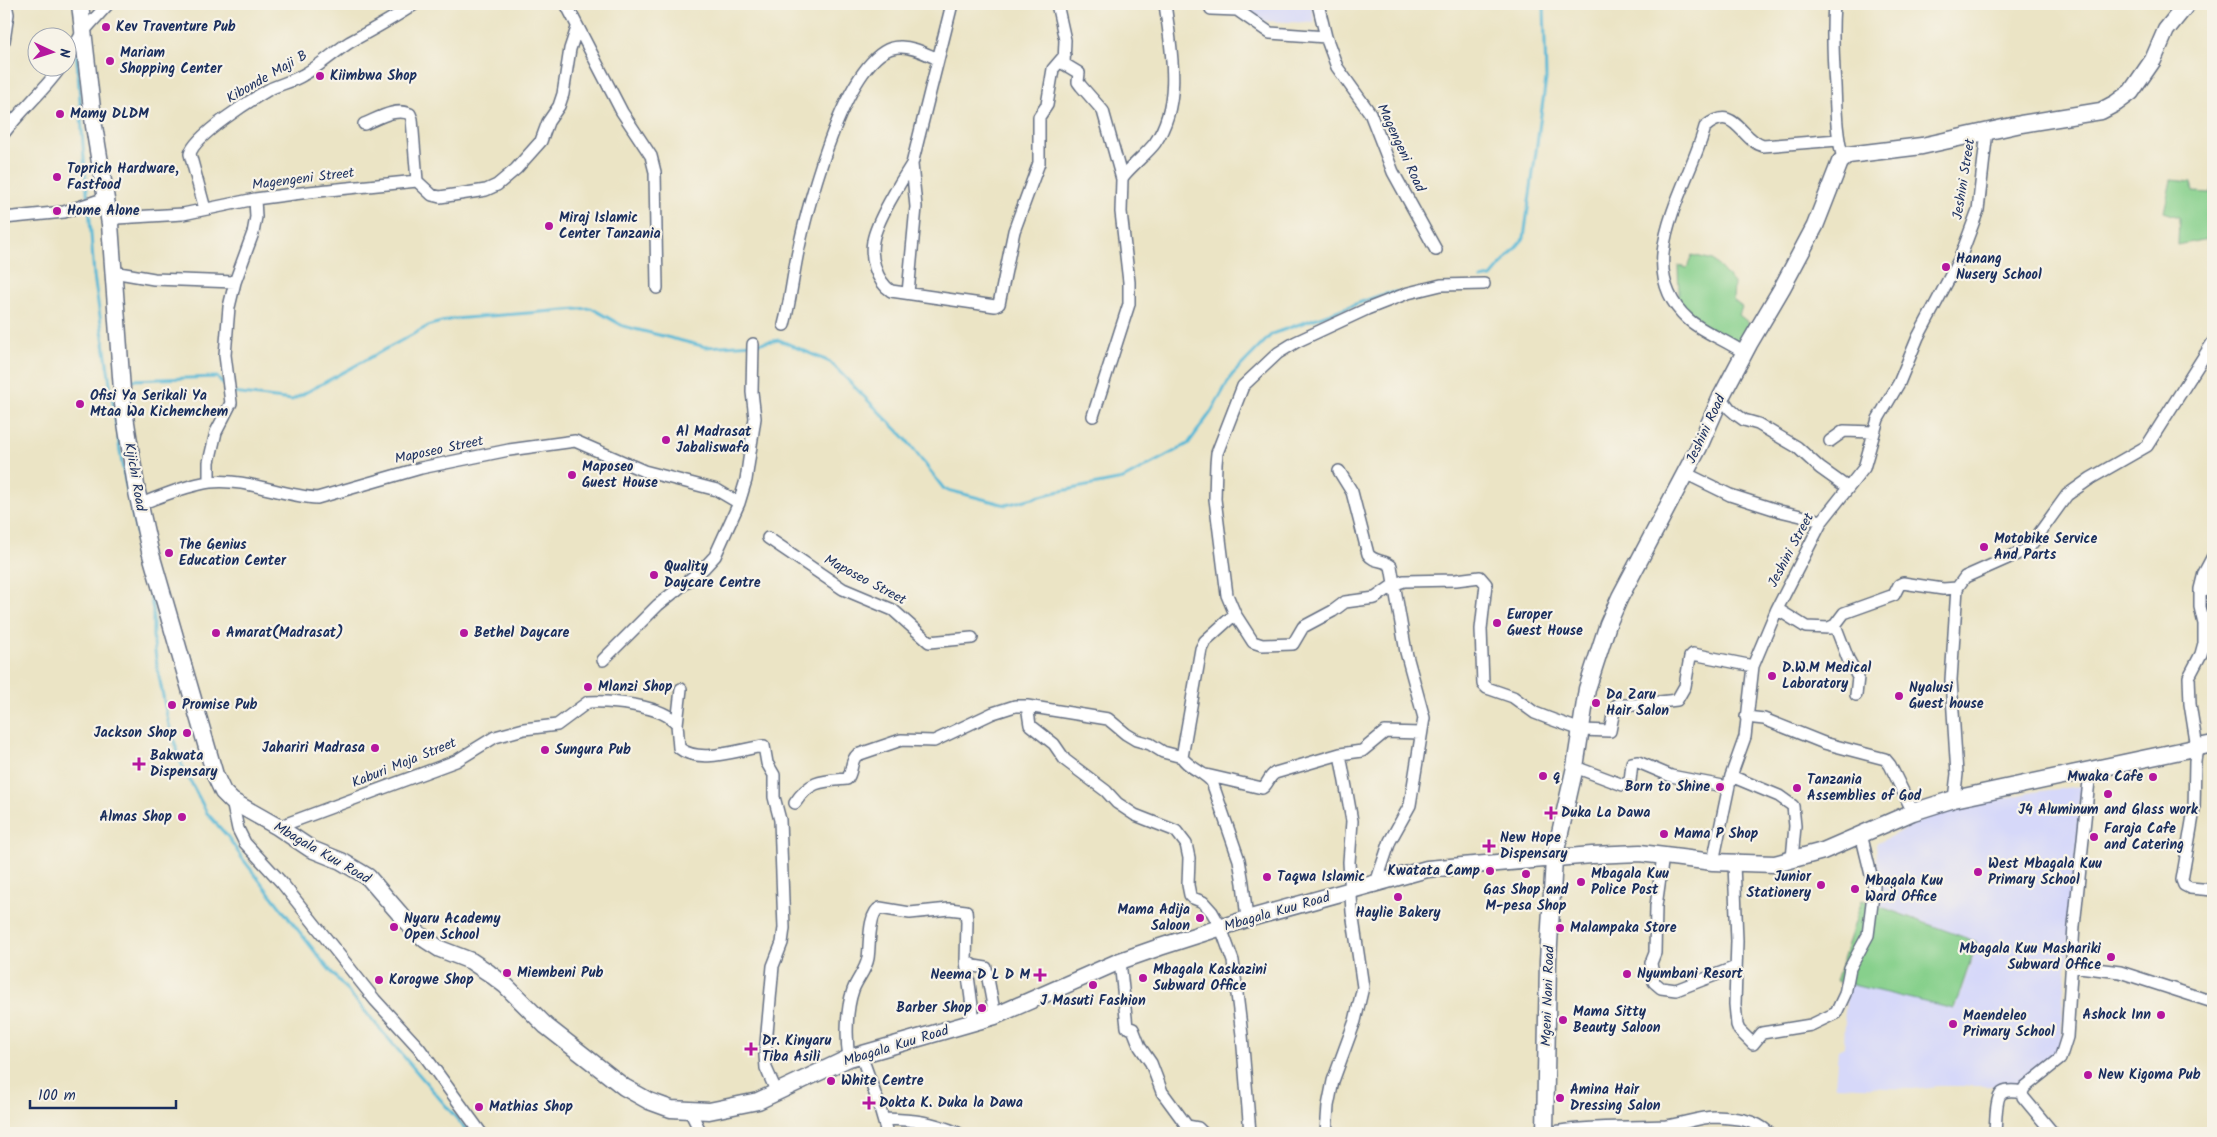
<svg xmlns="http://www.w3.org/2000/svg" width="2217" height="1137" font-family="Kalam,sans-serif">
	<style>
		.built { fill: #d6d8f9 }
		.green { fill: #87d08c; stroke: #518075 }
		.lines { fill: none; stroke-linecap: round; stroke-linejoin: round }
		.stream { stroke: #57b8d6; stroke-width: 3 }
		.street-casing { stroke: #646e82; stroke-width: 14 }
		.secondary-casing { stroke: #646e82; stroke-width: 19 }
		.street { stroke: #fff; stroke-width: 11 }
		.secondary { stroke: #fff; stroke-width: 16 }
		.poi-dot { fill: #b5179e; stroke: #f7f3e8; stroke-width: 2 }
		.labels { text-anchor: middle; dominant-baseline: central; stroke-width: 4.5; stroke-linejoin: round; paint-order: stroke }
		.poi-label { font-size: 14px; font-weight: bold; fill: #1b2f5e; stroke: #f7f3e8; text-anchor: start }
		.street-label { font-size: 14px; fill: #1b2f5e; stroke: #f7f3e8 }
	</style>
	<rect width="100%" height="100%" fill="#f7f3e8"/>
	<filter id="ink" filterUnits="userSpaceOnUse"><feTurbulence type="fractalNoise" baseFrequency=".02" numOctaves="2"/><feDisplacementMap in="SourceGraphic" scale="10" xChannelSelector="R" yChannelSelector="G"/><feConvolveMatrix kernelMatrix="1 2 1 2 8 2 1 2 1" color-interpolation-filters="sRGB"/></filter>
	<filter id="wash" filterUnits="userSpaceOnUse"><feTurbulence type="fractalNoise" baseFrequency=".0096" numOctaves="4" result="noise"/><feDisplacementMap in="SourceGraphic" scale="20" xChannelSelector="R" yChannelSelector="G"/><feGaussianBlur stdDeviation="1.12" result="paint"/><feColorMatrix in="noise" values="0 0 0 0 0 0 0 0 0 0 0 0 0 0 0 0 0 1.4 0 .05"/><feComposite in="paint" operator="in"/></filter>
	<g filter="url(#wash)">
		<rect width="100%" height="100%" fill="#ebe4c5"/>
		<path class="built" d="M 1235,4 L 1311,4 L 1315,23 L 1263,21 Z
			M 2081,786 L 2075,882 L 2063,998 L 2061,1046 L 2056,1056 L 2046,1065 L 2014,1086 L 1938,1086 L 1912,1089 L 1835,1086 L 1838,1050 L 1844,1047 L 1845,1020 L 1844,1020 L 1848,983 L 1955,1009 L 1978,942 L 1881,906 L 1876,844 L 1936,813 L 2033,792 Z"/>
		<path class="green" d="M 2171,180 L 2191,182 L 2193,192 L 2211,193 L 2213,185 L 2213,240 L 2208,239 L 2178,245 L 2179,217 L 2164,212 Z
			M 1692,255 L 1713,260 L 1734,283 L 1733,300 L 1742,307 L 1739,315 L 1753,326 L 1747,336 L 1740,340 L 1728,340 L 1694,323 L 1676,298 L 1679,294 L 1678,266 L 1687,268 Z
			M 1862,900 L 1977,942 L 1954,1009 L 1836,981 Z"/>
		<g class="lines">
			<path class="stream" d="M 76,49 C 81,100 82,150 88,200
				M 89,206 L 94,276 L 122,464 L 153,610 L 153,636 L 157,666 L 168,721 L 181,763 L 207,813 L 228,837 L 242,858 L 323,962 L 469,1133
				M 1481,279 L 1491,277 L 1524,238 L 1546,79 L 1544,4
				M 131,380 L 217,377 L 225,386
				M 233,393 L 292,400 L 430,325 L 453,319 L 591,308 L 623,326 L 706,347 L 753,344 L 779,340 L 830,362 L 905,438 L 944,489 L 1006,505 L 1056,492 L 1123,479 L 1188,444 L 1211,412 L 1232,375 L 1272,334 L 1381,295 L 1396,292"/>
		</g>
	</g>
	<g filter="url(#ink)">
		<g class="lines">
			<defs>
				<path id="street" d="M 566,4 L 622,112 L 651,156 L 655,172 L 657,288
					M 952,4 L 912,164 C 901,181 876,222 873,241 C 870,257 876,281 891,291 L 995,306 L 999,304 L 1014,231 L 1039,163 L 1039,117 L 1047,105 L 1053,69 L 1065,55
					M 1057,4 L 1065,40 L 1064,64 L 1079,73 L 1078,82 L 1081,86 L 1103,111 L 1122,179
					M 1318,4 L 1326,37 L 1337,67 L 1370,113 L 1393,172 L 1436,250
					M 1834,4 C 1832,31 1833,58 1835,85 C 1836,110 1836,134 1843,158
					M 1211,9 L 1237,10 L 1270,33 L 1326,37
					M 4,41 L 8,14 L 6,4
					M 68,57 L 82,33 L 108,4
					M 364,124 C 377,119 396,107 410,114 L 412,119 L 417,181
					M 4,133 C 22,109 43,92 60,68
					M 417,181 L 432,195 L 440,197 L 486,190 L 497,185 L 516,169 L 541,141 L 548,122 L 559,106 L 563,94 L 570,49 L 577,28
					M 205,209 L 190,154 C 194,136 251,100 268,90 C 279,84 292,82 303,75 C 320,66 334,52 350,42 C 372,30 394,18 415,4
					M 4,218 L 64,212 L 106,198
					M 110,224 L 117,218 L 183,214 L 255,199 L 309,192 L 417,181
					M 113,272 L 154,279 L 235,282
					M 1484,284 L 1441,285 L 1408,293 L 1367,309 L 1296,342 L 1278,353 L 1243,386 L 1217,453 L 1216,464 L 1215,499 L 1227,595 L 1235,614 L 1253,642 L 1262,645 L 1293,644 L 1303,627 L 1333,611 L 1345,602 L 1375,598 L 1395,584 L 1404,581 L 1456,580 L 1480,577 L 1486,584 L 1481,629 L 1483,684 L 1487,688 L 1513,697 L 1535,713 L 1548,718 L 1581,730 L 1610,731 L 1614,710 L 1617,705 L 1634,705 L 1677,700 L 1685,686 L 1690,657 L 1693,654 L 1753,666
					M 908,293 L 916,207 L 912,164
					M 784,325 C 791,299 793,273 799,247 C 808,205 848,48 899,47 C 912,46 926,54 938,59
					M 1744,353 C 1728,341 1702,332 1688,319 C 1629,266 1689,187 1705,127 C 1735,102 1740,140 1763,146 L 1838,140
					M 1721,397 L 1730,409 L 1737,415 L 1744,420 L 1758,424 L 1797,447 L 1820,468 L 1848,488
					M 1093,416 L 1129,304 L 1129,282 L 1121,212 L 1122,179 C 1124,172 1148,153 1155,143 C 1183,102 1171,49 1165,4
					M 1830,441 L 1844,431 L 1874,432
					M 1339,471 L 1352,492 L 1368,554 C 1374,563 1384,559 1391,566 L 1406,652 L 1424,718 L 1410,805 L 1390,841 L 1376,883
					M 1685,473 L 1730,495 L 1780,511 L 1822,521
					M 209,482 L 209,462 L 216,432 L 231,403 L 225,355 L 229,307 L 235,282 L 253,233 L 256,217 L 255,199
					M 140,504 C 162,496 187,485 210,482 C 246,478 282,496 317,498 L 421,468 L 509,450 L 575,441 L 644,471 L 717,490 L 739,503
					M 768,538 L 843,589 L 893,610 L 929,642 L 972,638
					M 2213,556 L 2204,573 L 2200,589 L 2200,607 L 2204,624 L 2204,643 L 2201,654 L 2189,677 L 2190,704 L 2197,748 L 2195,761 L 2194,810 L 2182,880 L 2184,885 L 2190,888 L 2213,890
					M 2200,589 L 2213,590
					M 1777,609 L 1806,627 L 1829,628 L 1835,625 L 1844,613 L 1894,595 L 1899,585 L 1903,583 L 1943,589 L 1957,588
					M 1235,614 L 1205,641 L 1201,649 L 1182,757 C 1187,767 1204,772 1212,782 L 1239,860 L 1243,883 L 1247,919
					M 1835,625 L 1848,659 L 1858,677 L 1856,695
					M 603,660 L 658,605 L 704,568 L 715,556 L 739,503 L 746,480 L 755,418 L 752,392 L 753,344
					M 681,689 L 677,724 L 679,748 C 700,765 739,749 764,746 L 767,763 L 774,775 L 774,797 L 780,820 L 784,928 L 782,943 L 773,966 L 765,1055 L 766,1068 L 777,1093
					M 1027,706 L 1030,725 L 1054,744 L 1065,760 L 1106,791 L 1117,803 L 1135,815 L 1176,831 L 1186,844 L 1189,858 L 1188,885 L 1190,895 L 1193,898 L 1203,902 L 1212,912 L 1221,928 L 1233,961 L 1242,1035 L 1250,1133
					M 1746,717 L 1764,719 L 1824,743 L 1885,759 L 1890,765 L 1913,812
					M 1575,767 L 1623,785 L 1630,781 L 1632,763 L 1638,762 L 1671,776 L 1728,787
					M 1206,775 L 1262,788 C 1268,785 1268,777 1275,773 L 1340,754 L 1362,751 L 1385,732 L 1421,733
					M 1731,776 L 1779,796 L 1793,806 L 1795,826 L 1792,859
					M 1954,799 L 1957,774 L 1951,680 L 1957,588 L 1965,577 L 2028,549 L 2067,495 L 2091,478 L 2147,446 L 2213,342
					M 232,801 L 238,829 L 245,843 L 282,883 L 375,1000 L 419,1048 L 481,1133
					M 795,803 C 810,780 823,781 847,779 C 853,772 850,761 857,755 L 901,740 L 934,741 L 993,713 L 1015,706 L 1027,706 L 1108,719 L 1126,734 L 1136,740 L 1150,744 L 1163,752 L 1182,757
					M 278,827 L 456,761 L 495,737 L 524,729 L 557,725 L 588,702 C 611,701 663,705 677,724
					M 1663,856 L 1656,906 L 1655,953 L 1651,963 L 1654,982 L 1661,988 L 1676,990 L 1736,967
					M 1713,862 L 1731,776 L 1745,737 L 1753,666 L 1777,609 L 1822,521 L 1864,468 L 1878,419 L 1899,383 L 1918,337 L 1960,258 L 1978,210 L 1987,131
					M 1734,863 L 1737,941 L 1735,1004 L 1737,1025 L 1739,1030 L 1753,1044 L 1762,1033 L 1811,1025 L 1836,1013 L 1845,994 L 1850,968 L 1868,935 L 1874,887 L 1861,834
					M 966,961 L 974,1021
					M 1120,961 L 1127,1027 L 1133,1029 L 1140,1047 L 1151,1063 L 1162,1092 L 1187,1126 L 1198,1128 L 1203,1133
					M 2071,966 L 2120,972 L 2213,1002
					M 861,1055 L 878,1102 L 887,1133
					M 849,1058 C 846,1038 846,1010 853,990 C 857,979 866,970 868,958 C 870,946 868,913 880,908 L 910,913 L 949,909 L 966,911 L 967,922 L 966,961 L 974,966 L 986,968 L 995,1016
					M 689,1109 L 701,1133
					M 884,1119 C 915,1120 929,1121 958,1133
					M 1326,1133 L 1328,1106 L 1333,1081 L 1355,1021 L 1363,987 L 1352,912 L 1349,862 L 1352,821 L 1340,754
					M 1546,1133 C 1586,1126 1626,1128 1666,1126 C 1683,1124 1699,1117 1715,1117 C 1735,1118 1755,1119 1769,1133
					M 1995,1133 C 1996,1125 1995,1098 2002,1093 C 2007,1090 2017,1091 2022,1092
					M 2053,1133 L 2023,1097 L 2022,1092 L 2025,1087 L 2060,1059 L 2067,1037 L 2074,926 L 2090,771"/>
				<path id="secondary" d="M 80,4 L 94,126 L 110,224 L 123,404 L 137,492 L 150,551 L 215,775 L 223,792 L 232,801 L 278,827 L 311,849 L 341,861 L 368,877 L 413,929 L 426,940 L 440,949 L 471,961 L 489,973 L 506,986 L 546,1026 L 624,1087 L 649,1101 L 671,1109 L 709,1111 L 758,1101 L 849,1058 L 995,1016 L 1120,961 L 1160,947 L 1247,919 L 1427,869 L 1592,855 L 1640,853 L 1713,862 L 1775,864 L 1823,851 L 1913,812 L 1954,799 L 2213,744
					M 1545,1133 L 1548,961 L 1554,859 L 1575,767 L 1587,689 L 1608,624 L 1620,597 L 1699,447 L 1721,397 L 1749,344 L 1782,288 L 1815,226 L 1840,162 L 1848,155 L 1922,146 L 2021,124 L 2101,111 L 2116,103 L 2131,92 L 2153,60 L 2166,30 L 2187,4"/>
			</defs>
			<use href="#street" class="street-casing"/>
			<use href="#secondary" class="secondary-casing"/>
			<use href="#street" class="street"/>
			<use href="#secondary" class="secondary"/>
		</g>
	</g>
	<g class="poi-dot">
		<circle cx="106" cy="27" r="5"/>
		<circle cx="110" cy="61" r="5"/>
		<circle cx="320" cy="76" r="5"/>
		<circle cx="60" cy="114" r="5"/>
		<circle cx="57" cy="177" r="5"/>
		<circle cx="57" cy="211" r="5"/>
		<circle cx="549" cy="226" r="5"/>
		<circle cx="1946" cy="267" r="5"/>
		<circle cx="80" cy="404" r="5"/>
		<circle cx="666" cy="440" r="5"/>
		<circle cx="572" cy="475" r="5"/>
		<circle cx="1984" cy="547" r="5"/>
		<circle cx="169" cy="553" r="5"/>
		<circle cx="654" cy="575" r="5"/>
		<circle cx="1497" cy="623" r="5"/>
		<circle cx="216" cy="633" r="5"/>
		<circle cx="464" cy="633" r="5"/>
		<circle cx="1772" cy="676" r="5"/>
		<circle cx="588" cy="687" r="5"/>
		<circle cx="1899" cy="696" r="5"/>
		<circle cx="1596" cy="703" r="5"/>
		<circle cx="172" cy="705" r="5"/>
		<circle cx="187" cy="733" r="5"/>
		<circle cx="375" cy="748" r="5"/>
		<circle cx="545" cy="750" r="5"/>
		<path d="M136.5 756.5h5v5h5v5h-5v5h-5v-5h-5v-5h5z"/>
		<circle cx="1543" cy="776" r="5"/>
		<circle cx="2153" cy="777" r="5"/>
		<circle cx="1720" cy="787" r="5"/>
		<circle cx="1797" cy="788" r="5"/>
		<circle cx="2108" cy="794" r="5"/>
		<path d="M1548.5 805.5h5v5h5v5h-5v5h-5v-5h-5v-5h5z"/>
		<circle cx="182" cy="817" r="5"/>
		<circle cx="1664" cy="834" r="5"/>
		<circle cx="2094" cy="837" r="5"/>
		<path d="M1486.5 838.5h5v5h5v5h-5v5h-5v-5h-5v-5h5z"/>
		<circle cx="1490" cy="871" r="5"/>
		<circle cx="1978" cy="872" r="5"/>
		<circle cx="1526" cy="874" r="5"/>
		<circle cx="1267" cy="877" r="5"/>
		<circle cx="1581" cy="882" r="5"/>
		<circle cx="1821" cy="885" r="5"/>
		<circle cx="1855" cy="889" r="5"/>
		<circle cx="1398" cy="897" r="5"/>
		<circle cx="1200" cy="918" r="5"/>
		<circle cx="394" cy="927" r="5"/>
		<circle cx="1560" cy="928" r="5"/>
		<circle cx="2111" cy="957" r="5"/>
		<circle cx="507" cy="973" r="5"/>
		<circle cx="1627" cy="974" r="5"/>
		<path d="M1037.5 967.5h5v5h5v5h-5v5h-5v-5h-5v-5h5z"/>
		<circle cx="1143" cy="978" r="5"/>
		<circle cx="379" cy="980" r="5"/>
		<circle cx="1093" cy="985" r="5"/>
		<circle cx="982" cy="1008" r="5"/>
		<circle cx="2161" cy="1015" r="5"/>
		<circle cx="1563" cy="1020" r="5"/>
		<circle cx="1953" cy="1024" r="5"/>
		<path d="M748.5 1041.5h5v5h5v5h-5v5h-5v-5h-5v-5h5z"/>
		<circle cx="2088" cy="1075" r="5"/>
		<circle cx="831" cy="1081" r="5"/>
		<circle cx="1560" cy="1098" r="5"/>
		<path d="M866.5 1095.5h5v5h5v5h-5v5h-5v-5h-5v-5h5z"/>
		<circle cx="479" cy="1107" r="5"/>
	</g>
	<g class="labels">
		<g class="poi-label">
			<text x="116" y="27">Kev Traventure Pub</text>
			<text x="120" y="53">Mariam<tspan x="120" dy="16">Shopping Center</tspan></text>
			<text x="330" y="76">Kiimbwa Shop</text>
			<text x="70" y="114">Mamy DLDM</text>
			<text x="67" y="169">Toprich Hardware,<tspan x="67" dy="16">Fastfood</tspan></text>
			<text x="67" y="211">Home Alone</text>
			<text x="559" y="218">Miraj Islamic<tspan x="559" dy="16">Center Tanzania</tspan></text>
			<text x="1956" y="259">Hanang<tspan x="1956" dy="16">Nusery School</tspan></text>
			<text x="90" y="396">Ofisi Ya Serikali Ya<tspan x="90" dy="16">Mtaa Wa Kichemchem</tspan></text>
			<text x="676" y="432">Al Madrasat<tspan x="676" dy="16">Jabaliswafa</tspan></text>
			<text x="582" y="467">Maposeo<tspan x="582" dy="16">Guest House</tspan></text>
			<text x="1994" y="539">Motobike Service<tspan x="1994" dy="16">And Parts</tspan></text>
			<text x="179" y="545">The Genius<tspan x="179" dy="16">Education Center</tspan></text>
			<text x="664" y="567">Quality<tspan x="664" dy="16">Daycare Centre</tspan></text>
			<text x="1507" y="615">Europer<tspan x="1507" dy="16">Guest House</tspan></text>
			<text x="226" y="633">Amarat(Madrasat)</text>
			<text x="474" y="633">Bethel Daycare</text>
			<text x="1782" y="668">D.W.M Medical<tspan x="1782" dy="16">Laboratory</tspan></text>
			<text x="598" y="687">Mlanzi Shop</text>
			<text x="1909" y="688">Nyalusi<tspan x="1909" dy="16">Guest house</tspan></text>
			<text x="1606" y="695">Da Zaru<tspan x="1606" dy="16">Hair Salon</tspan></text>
			<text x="182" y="705">Promise Pub</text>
			<text x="177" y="733" text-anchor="end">Jackson Shop</text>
			<text x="365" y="748" text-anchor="end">Jahariri Madrasa</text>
			<text x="555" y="750">Sungura Pub</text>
			<text x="150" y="756">Bakwata<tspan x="150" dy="16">Dispensary</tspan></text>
			<text x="1553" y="776">q</text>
			<text x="2143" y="777" text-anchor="end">Mwaka Cafe</text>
			<text x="1807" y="780">Tanzania<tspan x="1807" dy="16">Assemblies of God</tspan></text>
			<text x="1710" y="787" text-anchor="end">Born to Shine</text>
			<text x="2108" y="810" text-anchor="middle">J4 Aluminum and Glass work</text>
			<text x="1561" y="813">Duka La Dawa</text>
			<text x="172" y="817" text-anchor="end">Almas Shop</text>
			<text x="2104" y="829">Faraja Cafe<tspan x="2104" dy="16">and Catering</tspan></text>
			<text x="1674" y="834">Mama P Shop</text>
			<text x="1500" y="838">New Hope<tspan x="1500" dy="16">Dispensary</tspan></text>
			<text x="1988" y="864">West Mbagala Kuu<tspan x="1988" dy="16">Primary School</tspan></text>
			<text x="1480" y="871" text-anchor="end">Kwatata Camp</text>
			<text x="1591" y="874">Mbagala Kuu<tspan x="1591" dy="16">Police Post</tspan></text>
			<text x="1277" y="877">Taqwa Islamic</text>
			<text x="1811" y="877" text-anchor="end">Junior<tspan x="1811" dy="16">Stationery</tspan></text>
			<text x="1865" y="881">Mbagala Kuu<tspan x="1865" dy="16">Ward Office</tspan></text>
			<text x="1526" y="890" text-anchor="middle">Gas Shop and<tspan x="1526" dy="16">M-pesa Shop</tspan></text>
			<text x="1190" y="910" text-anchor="end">Mama Adija<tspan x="1190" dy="16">Saloon</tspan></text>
			<text x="1398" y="913" text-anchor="middle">Haylie Bakery</text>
			<text x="404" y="919">Nyaru Academy<tspan x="404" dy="16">Open School</tspan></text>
			<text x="1570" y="928">Malampaka Store</text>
			<text x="2101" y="949" text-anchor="end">Mbagala Kuu Mashariki<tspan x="2101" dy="16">Subward Office</tspan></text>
			<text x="1153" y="970">Mbagala Kaskazini<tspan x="1153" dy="16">Subward Office</tspan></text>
			<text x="517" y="973">Miembeni Pub</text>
			<text x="1637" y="974">Nyumbani Resort</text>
			<text x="1030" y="975" text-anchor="end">Neema D L D M</text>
			<text x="389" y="980">Korogwe Shop</text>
			<text x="1093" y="1001" text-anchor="middle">J Masuti Fashion</text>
			<text x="972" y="1008" text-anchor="end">Barber Shop</text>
			<text x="1573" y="1012">Mama Sitty<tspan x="1573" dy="16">Beauty Saloon</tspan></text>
			<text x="2151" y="1015" text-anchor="end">Ashock Inn</text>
			<text x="1963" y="1016">Maendeleo<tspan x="1963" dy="16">Primary School</tspan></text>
			<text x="762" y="1041">Dr. Kinyaru<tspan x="762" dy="16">Tiba Asili</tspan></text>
			<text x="2098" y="1075">New Kigoma Pub</text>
			<text x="841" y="1081">White Centre</text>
			<text x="1570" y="1090">Amina Hair<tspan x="1570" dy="16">Dressing Salon</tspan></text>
			<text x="879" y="1103">Dokta K. Duka la Dawa</text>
			<text x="489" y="1107">Mathias Shop</text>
		</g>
		<g class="street-label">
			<text transform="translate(267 77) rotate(-30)">Kibonde Maji B</text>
			<text transform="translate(1401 148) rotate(65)">Magengeni Road</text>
			<text transform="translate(303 179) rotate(-7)">Magengeni Street</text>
			<text transform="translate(1964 179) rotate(-81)">Jeshini Street</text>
			<text transform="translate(1706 429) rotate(-65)">Jeshini Road</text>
			<text transform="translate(439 450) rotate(-12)">Maposeo Street</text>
			<text transform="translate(135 477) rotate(80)">Kijichi Road</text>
			<text transform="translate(1791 550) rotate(-62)">Jeshini Street</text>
			<text transform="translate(865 580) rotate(28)">Maposeo Street</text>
			<text transform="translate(404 763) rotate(-22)">Kaburi Moja Street</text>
			<text transform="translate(322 853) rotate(30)">Mbagala Kuu Road</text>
			<text transform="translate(1277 912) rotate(-16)">Mbagala Kuu Road</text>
			<text transform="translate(1548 996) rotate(-88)">Mgeni Nani Road</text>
			<text transform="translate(896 1046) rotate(-17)">Mbagala Kuu Road</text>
		</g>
	</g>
	<rect width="2217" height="1137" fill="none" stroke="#f7f3e8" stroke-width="20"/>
	<g transform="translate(52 52) rotate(94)"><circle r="24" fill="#f7f3e8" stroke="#9fa5b1"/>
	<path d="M0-4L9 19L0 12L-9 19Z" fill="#b5179e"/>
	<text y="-8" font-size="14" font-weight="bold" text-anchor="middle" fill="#1b2f5e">N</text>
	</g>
	<path d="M30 1100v8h146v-8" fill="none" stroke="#1b2f5e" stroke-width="2.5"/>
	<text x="38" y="1100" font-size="15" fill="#1b2f5e" stroke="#f7f3e8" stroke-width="4" paint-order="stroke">100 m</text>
</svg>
